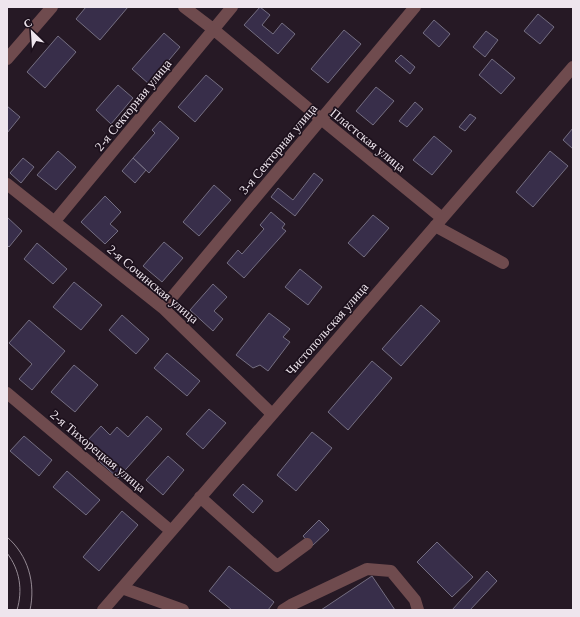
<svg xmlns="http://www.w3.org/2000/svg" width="580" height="617" font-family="'Times New Roman',serif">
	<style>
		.building { fill: #382e4a; stroke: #746e81 }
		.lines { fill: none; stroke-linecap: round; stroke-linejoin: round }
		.minor { stroke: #6f4b4e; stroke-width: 12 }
		.tram { stroke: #958a94; stroke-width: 1 }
		.labels { text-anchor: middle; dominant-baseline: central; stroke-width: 3.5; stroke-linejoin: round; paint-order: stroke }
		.street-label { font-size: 13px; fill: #eee5ed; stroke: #1c101c }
	</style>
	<rect width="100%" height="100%" fill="#261925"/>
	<path class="building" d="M 86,7 L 128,7 L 100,40 L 76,19 Z
		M 260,7 L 270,15 L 262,25 L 273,34 L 282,23 L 295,34 L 278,54 L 244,25 Z
		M 538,14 L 554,27 L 540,44 L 524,31 Z
		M 434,20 L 450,34 L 439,47 L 423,33 Z
		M 344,30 L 361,44 L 328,83 L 311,69 Z
		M 486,31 L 498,40 L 485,57 L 473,47 Z
		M 164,33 L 180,47 L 149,84 L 132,69 Z
		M 58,36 L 76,52 L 45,88 L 27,72 Z
		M 401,55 L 415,67 L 410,74 L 395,61 Z
		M 492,59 L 515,78 L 501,94 L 479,75 Z
		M 206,75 L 223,89 L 195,122 L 178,107 Z
		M 118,85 L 133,98 L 111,124 L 96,110 Z
		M 376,87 L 394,101 L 373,125 L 356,111 Z
		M 415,102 L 423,109 L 407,127 L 399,121 Z
		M 7,106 L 20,117 L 7,133 Z
		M 470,114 L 476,118 L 465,131 L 459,127 Z
		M 160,121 L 179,138 L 149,173 L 133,158 L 155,133 L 152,130 Z
		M 573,128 L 573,149 L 563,140 Z
		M 434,136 L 452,151 L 432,175 L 413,160 Z
		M 58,151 L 76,167 L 56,190 L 37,175 Z
		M 550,151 L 568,166 L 533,207 L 516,192 Z
		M 23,158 L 34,167 L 21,183 L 10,173 Z
		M 133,158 L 146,170 L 135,183 L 122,171 Z
		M 314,173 L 323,180 L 295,216 L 271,197 L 278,188 L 293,200 Z
		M 214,185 L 231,200 L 199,236 L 183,222 Z
		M 105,196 L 121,212 L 110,224 L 118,231 L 105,244 L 81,222 Z
		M 271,212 L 285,224 L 282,228 L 286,231 L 244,278 L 227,263 L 238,250 L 242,254 L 264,229 L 260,225 Z
		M 373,215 L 389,228 L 364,257 L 348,243 Z
		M 7,217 L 22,231 L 9,247 L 7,245 Z
		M 164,242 L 183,258 L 162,282 L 143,266 Z
		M 37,243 L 67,269 L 53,284 L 24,259 Z
		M 300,269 L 322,287 L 308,305 L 285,287 Z
		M 74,282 L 102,305 L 81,330 L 53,307 Z
		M 213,284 L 227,297 L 214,311 L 223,319 L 213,331 L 190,310 Z
		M 421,305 L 440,321 L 401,366 L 382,349 Z
		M 269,313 L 290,329 L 283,337 L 290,342 L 268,371 L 260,365 L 253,368 L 236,355 Z
		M 122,315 L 149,339 L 136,354 L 109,330 Z
		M 29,320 L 65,351 L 32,390 L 19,379 L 32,364 L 9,343 Z
		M 167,353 L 200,381 L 187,396 L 154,368 Z
		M 372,361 L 392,378 L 348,430 L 328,412 Z
		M 74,365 L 98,385 L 75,412 L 51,392 Z
		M 209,409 L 226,423 L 203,449 L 186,434 Z
		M 147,416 L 162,429 L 118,478 L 99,461 L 103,457 L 86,442 L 101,426 L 110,435 L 117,427 L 128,437 Z
		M 312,432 L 332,448 L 296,491 L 277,475 Z
		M 24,436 L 52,460 L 39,476 L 10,451 Z
		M 168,456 L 184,470 L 163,495 L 146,480 Z
		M 67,471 L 100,500 L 86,515 L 53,487 Z
		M 243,484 L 263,501 L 253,513 L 233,495 Z
		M 122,511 L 138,525 L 99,571 L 83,557 Z
		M 319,520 L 329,530 L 312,546 L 303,536 Z
		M 437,542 L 473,577 L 452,597 L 417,562 Z
		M 229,566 L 274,602 L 268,610 L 232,610 L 209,591 Z
		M 487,571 L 497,581 L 470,610 L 452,610 Z
		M 372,576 L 395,610 L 321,610 Z"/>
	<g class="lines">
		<path class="minor" d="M 184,7 L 213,29 L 321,119 L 442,218
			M 7,59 L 52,7
			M 7,184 L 163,308 L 272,414
			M 55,221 L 232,7
			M 435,226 L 503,263
			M 163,308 L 415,7
			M 7,393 L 171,531
			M 200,497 L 277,566 L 307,544
			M 122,588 L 183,610
			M 103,610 L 573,67
			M 283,610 L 291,605 L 367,569 L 391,571 L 415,600 L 418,610"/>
		<path class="tram" d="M 7,537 C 28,555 36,583 30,610
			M 7,553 C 20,570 23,590 17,610"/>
	</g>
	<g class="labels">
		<g class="street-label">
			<text transform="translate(133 105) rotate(-51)">2-я Секторная улица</text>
			<text transform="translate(368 140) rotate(39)">Пластская улица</text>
			<text transform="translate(278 149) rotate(-50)">3-я Секторная улица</text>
			<text transform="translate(153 284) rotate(40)">2-я Сочинская улица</text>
			<text transform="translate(327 329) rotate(-49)">Чистопольская улица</text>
			<text transform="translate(98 451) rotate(40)">2-я Тихорецкая улица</text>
		</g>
	</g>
	<rect width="580" height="617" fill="none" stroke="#eee5ed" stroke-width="16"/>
	<g transform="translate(32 32) rotate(335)" stroke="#1c101c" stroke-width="3" paint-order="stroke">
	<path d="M0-3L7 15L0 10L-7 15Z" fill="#eee5ed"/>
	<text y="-6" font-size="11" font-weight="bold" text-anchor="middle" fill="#eee5ed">С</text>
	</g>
</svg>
